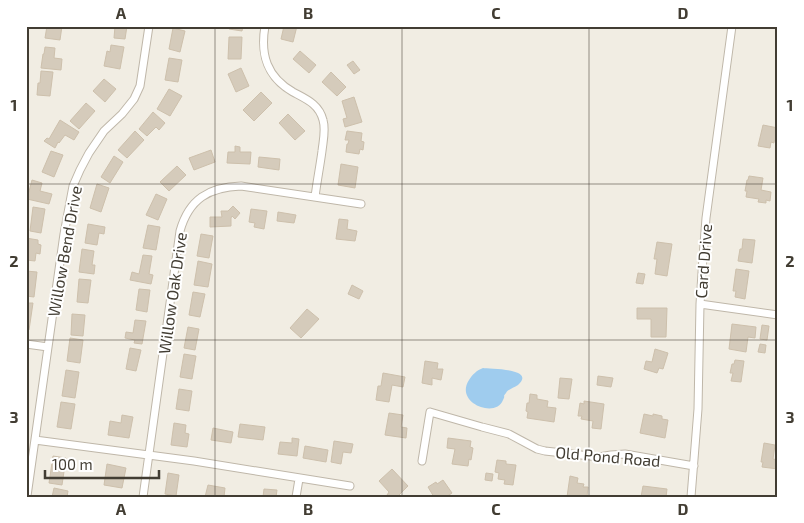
<svg xmlns="http://www.w3.org/2000/svg" width="804" height="523" font-family="'Exo 2',sans-serif">
	<style>
		.water { fill: #9fccee }
		.building { fill: #d5cbbb; stroke: #cdc0ac }
		.lines { fill: none; stroke-linecap: round; stroke-linejoin: round }
		.street-casing { stroke: #bfb7a9; stroke-width: 9 }
		.street { stroke: #fff; stroke-width: 7 }
		.grid { fill: none; stroke: #423d33; stroke-width: 1; stroke-opacity: 0.55 }
		.labels { text-anchor: middle; dominant-baseline: central; stroke-width: 4; stroke-linejoin: round; paint-order: stroke }
		.street-label { font-size: 16px; fill: #423d33; stroke: #fff }
		.neatline { fill: none; stroke: #423d33; stroke-width: 2 }
		.grid-label { font-size: 16px; text-anchor: middle; font-weight: bold; fill: #423d33 }
	</style>
	<rect width="100%" height="100%" fill="#f1ede3"/>
	<path class="water" d="M 483,368 C 488,369 537,368 518,385 C 514,388 508,389 506,393 C 502,398 506,394 503,400 C 496,419 454,403 469,380 C 472,375 477,370 483,368 Z"/>
	<path class="building" d="M 47,26 L 62,26 L 60,40 L 45,38 Z
		M 115,26 L 127,26 L 125,39 L 114,38 Z
		M 230,26 L 243,26 L 242,31 L 229,29 Z
		M 284,26 L 297,26 L 293,42 L 281,39 Z
		M 173,28 L 185,31 L 180,52 L 169,49 Z
		M 229,37 L 242,37 L 241,59 L 228,59 Z
		M 111,45 L 124,47 L 120,69 L 104,66 L 107,51 L 110,52 Z
		M 45,47 L 55,48 L 54,58 L 62,59 L 61,70 L 41,68 L 43,54 L 44,54 Z
		M 300,51 L 316,65 L 309,73 L 293,59 Z
		M 169,58 L 182,60 L 178,82 L 165,80 Z
		M 353,61 L 360,70 L 354,74 L 347,65 Z
		M 241,68 L 249,86 L 236,92 L 228,74 Z
		M 41,71 L 53,72 L 50,96 L 37,95 L 38,83 L 40,83 Z
		M 331,72 L 346,87 L 337,96 L 322,82 Z
		M 104,79 L 116,89 L 105,102 L 93,91 Z
		M 169,89 L 182,96 L 170,116 L 157,109 Z
		M 261,92 L 272,103 L 254,121 L 243,110 Z
		M 354,97 L 362,122 L 345,127 L 343,119 L 347,118 L 342,101 Z
		M 86,103 L 95,111 L 79,129 L 70,121 Z
		M 153,112 L 165,123 L 159,130 L 156,127 L 147,136 L 139,129 Z
		M 288,114 L 305,131 L 295,140 L 279,123 Z
		M 60,120 L 79,132 L 74,140 L 65,135 L 59,143 L 58,142 L 55,148 L 44,141 L 47,138 L 49,139 Z
		M 763,125 L 778,128 L 778,141 L 774,141 L 774,143 L 771,142 L 770,148 L 758,146 Z
		M 135,131 L 144,140 L 127,158 L 118,150 Z
		M 347,131 L 362,133 L 361,141 L 364,142 L 363,150 L 360,149 L 359,154 L 346,152 L 347,144 L 348,144 L 349,140 L 345,140 Z
		M 235,146 L 240,147 L 240,152 L 251,152 L 250,164 L 227,163 L 228,152 L 235,152 Z
		M 211,150 L 215,162 L 194,170 L 189,158 Z
		M 51,151 L 63,155 L 54,177 L 42,172 Z
		M 114,156 L 123,162 L 110,183 L 101,177 Z
		M 259,157 L 280,159 L 279,170 L 258,167 Z
		M 341,164 L 358,167 L 355,188 L 338,185 Z
		M 177,166 L 186,175 L 169,191 L 160,182 Z
		M 749,176 L 763,178 L 761,190 L 771,192 L 770,201 L 766,200 L 766,203 L 758,202 L 759,199 L 746,197 L 747,191 L 745,191 L 747,180 L 748,180 Z
		M 32,180 L 42,183 L 40,191 L 52,194 L 49,204 L 27,199 Z
		M 97,184 L 109,188 L 101,212 L 90,208 Z
		M 156,194 L 167,199 L 158,220 L 146,215 Z
		M 233,206 L 240,213 L 235,219 L 232,216 L 231,218 L 231,226 L 210,227 L 210,217 L 222,217 L 221,211 L 228,211 Z
		M 33,207 L 45,209 L 41,233 L 30,231 Z
		M 251,209 L 267,211 L 264,229 L 254,227 L 255,223 L 249,222 Z
		M 278,212 L 296,215 L 294,223 L 277,221 Z
		M 339,219 L 348,220 L 347,229 L 357,231 L 355,241 L 336,239 Z
		M 88,224 L 105,227 L 104,234 L 99,233 L 97,245 L 85,243 Z
		M 148,225 L 160,227 L 156,250 L 143,248 Z
		M 201,234 L 213,236 L 209,258 L 197,256 Z
		M 26,238 L 38,240 L 38,244 L 41,245 L 40,254 L 36,253 L 35,261 L 26,260 Z
		M 743,239 L 755,240 L 752,263 L 738,261 L 740,249 L 742,249 Z
		M 657,242 L 672,244 L 667,276 L 655,274 L 657,259 L 654,259 Z
		M 82,249 L 94,251 L 92,265 L 95,265 L 94,274 L 79,272 Z
		M 143,255 L 152,256 L 149,274 L 153,275 L 151,284 L 130,280 L 132,272 L 139,274 Z
		M 198,261 L 212,264 L 208,287 L 194,285 Z
		M 736,269 L 749,271 L 745,299 L 735,297 L 736,291 L 733,291 Z
		M 26,271 L 37,272 L 34,297 L 26,296 Z
		M 638,273 L 645,274 L 643,284 L 636,283 Z
		M 79,279 L 91,280 L 88,303 L 77,302 Z
		M 352,285 L 363,291 L 359,299 L 348,294 Z
		M 139,289 L 150,290 L 147,312 L 136,310 Z
		M 193,292 L 205,294 L 200,317 L 189,315 Z
		M 26,303 L 33,303 L 29,330 L 26,330 Z
		M 637,308 L 667,308 L 666,337 L 651,337 L 651,319 L 637,319 Z
		M 307,309 L 319,319 L 301,338 L 290,328 Z
		M 72,314 L 85,315 L 83,336 L 71,335 Z
		M 135,320 L 146,321 L 142,344 L 134,343 L 135,340 L 125,338 L 126,332 L 133,333 Z
		M 732,324 L 756,327 L 755,338 L 748,337 L 746,352 L 729,349 Z
		M 762,325 L 769,326 L 767,340 L 760,339 Z
		M 188,327 L 199,329 L 195,350 L 184,348 Z
		M 70,338 L 83,340 L 80,363 L 67,361 Z
		M 760,344 L 766,345 L 765,353 L 758,352 Z
		M 130,348 L 141,350 L 136,371 L 126,369 Z
		M 655,349 L 668,353 L 663,369 L 659,368 L 657,373 L 644,369 L 646,361 L 652,362 Z
		M 184,354 L 196,356 L 192,379 L 180,377 Z
		M 735,360 L 744,361 L 741,382 L 731,381 L 733,373 L 730,373 L 732,364 L 734,364 Z
		M 425,361 L 438,363 L 437,369 L 443,369 L 441,380 L 432,378 L 432,385 L 422,383 Z
		M 66,370 L 79,372 L 75,398 L 62,396 Z
		M 383,373 L 405,377 L 403,387 L 392,385 L 389,402 L 376,400 L 378,386 L 381,386 Z
		M 598,376 L 613,378 L 611,387 L 597,385 Z
		M 560,378 L 572,379 L 569,399 L 558,398 Z
		M 179,389 L 192,391 L 189,411 L 176,409 Z
		M 530,394 L 537,395 L 537,399 L 548,401 L 547,407 L 556,408 L 554,422 L 527,418 L 528,412 L 526,411 L 527,403 L 529,403 Z
		M 584,401 L 604,404 L 601,429 L 592,428 L 593,421 L 581,419 L 582,416 L 578,416 L 580,403 L 584,404 Z
		M 61,402 L 75,404 L 71,429 L 57,427 Z
		M 389,413 L 403,415 L 401,427 L 407,428 L 406,438 L 385,435 Z
		M 644,414 L 653,416 L 653,414 L 662,416 L 662,419 L 668,420 L 665,438 L 640,433 Z
		M 122,415 L 133,417 L 129,438 L 108,435 L 110,421 L 121,423 Z
		M 174,423 L 186,425 L 185,433 L 189,434 L 187,447 L 171,445 Z
		M 240,424 L 265,427 L 263,440 L 238,437 Z
		M 213,428 L 233,432 L 231,443 L 211,440 Z
		M 292,438 L 299,439 L 297,456 L 278,454 L 280,442 L 292,443 Z
		M 448,438 L 471,441 L 470,447 L 473,448 L 471,460 L 469,459 L 468,466 L 452,464 L 455,449 L 447,448 Z
		M 334,441 L 353,444 L 351,453 L 343,452 L 341,464 L 331,462 Z
		M 764,443 L 775,445 L 773,459 L 778,460 L 778,469 L 762,467 L 763,462 L 761,462 Z
		M 305,446 L 328,450 L 326,462 L 303,458 Z
		M 53,456 L 66,458 L 62,485 L 49,483 Z
		M 497,460 L 506,461 L 506,464 L 516,465 L 513,485 L 504,484 L 505,480 L 498,479 L 499,473 L 495,472 Z
		M 107,464 L 126,468 L 122,488 L 104,485 Z
		M 392,469 L 408,486 L 397,497 L 388,497 L 387,495 L 389,492 L 379,481 Z
		M 168,473 L 179,475 L 176,496 L 165,494 Z
		M 486,473 L 493,474 L 492,481 L 485,480 Z
		M 570,476 L 578,478 L 577,483 L 584,484 L 583,487 L 588,487 L 587,497 L 567,497 Z
		M 443,480 L 452,493 L 446,497 L 434,497 L 428,487 L 436,482 L 437,484 Z
		M 208,485 L 225,488 L 224,497 L 205,497 Z
		M 643,486 L 667,489 L 666,497 L 641,497 Z
		M 54,488 L 68,491 L 67,497 L 52,497 Z
		M 264,489 L 277,490 L 276,497 L 263,497 Z"/>
	<g class="lines">
		<defs>
			<path id="street" d="M 265,26 C 260,55 267,77 293,92 C 306,99 319,104 323,120 C 326,130 323,141 322,151 C 320,166 317,181 315,197
				M 700,304 L 778,315
				M 26,344 L 48,347
				M 35,440 L 194,461 L 350,486
				M 422,461 L 430,412 L 482,427 L 509,434 L 537,449 L 545,451 L 599,457 L 611,455 L 625,454 L 694,466
				M 27,496 L 64,234 L 73,186 L 80,170 L 89,153 L 104,131 L 122,114 L 134,99 L 140,86 L 149,26
				M 143,497 L 180,231 C 189,199 209,187 241,186 L 361,204
				M 296,497 L 299,479
				M 691,497 L 698,409 L 700,304 L 703,257 L 706,218 L 732,26"/>
		</defs>
		<use href="#street" class="street-casing"/>
		<use href="#street" class="street"/>
	</g>
	<path class="grid" d="M 215,26 L 215,497M 402,26 L 402,497M 589,26 L 589,497M 26,184 L 778,184M 26,340 L 778,340"/>
	<g class="labels">
		<g class="street-label">
			<text transform="translate(64 251) rotate(-80)">Willow Bend Drive</text>
			<text transform="translate(703 261) rotate(-86)">Card Drive</text>
			<text transform="translate(172 293) rotate(-82)">Willow Oak Drive</text>
			<text transform="translate(608 456) rotate(5)">Old Pond Road</text>
		</g>
	</g>
	<rect width="804" height="523" fill="none" stroke="#ffffff" stroke-width="55"/>
	<path d="M45 470v8h114v-8" fill="none" stroke="#423d33" stroke-width="2.5"/>
	<text x="52" y="470" font-size="15" fill="#423d33" stroke="#ffffff" stroke-width="4" paint-order="stroke">100 m</text>
	<rect x="28" y="28" width="748" height="468" class="neatline"/>
	<g class="grid-label">
		<text x="121" y="19">A</text>
		<text x="308" y="19">B</text>
		<text x="496" y="19">C</text>
		<text x="683" y="19">D</text>
		<text x="14" y="111">1</text>
		<text x="790" y="111">1</text>
		<text x="14" y="267">2</text>
		<text x="790" y="267">2</text>
		<text x="14" y="423">3</text>
		<text x="790" y="423">3</text>
		<text x="121" y="515">A</text>
		<text x="308" y="515">B</text>
		<text x="496" y="515">C</text>
		<text x="683" y="515">D</text>
	</g>
</svg>
